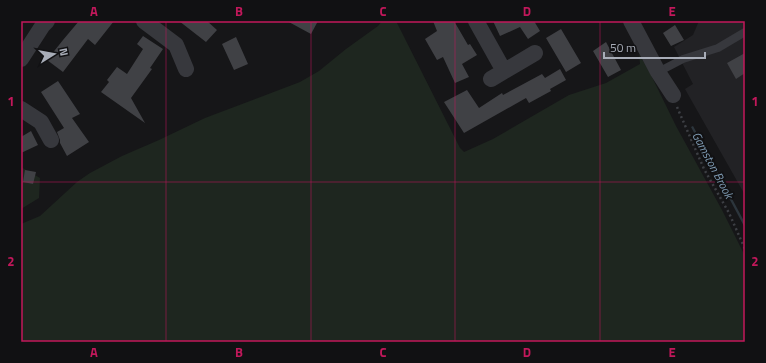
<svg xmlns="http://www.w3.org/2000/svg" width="766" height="363" font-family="'Titillium Web',sans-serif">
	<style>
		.built { fill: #222225 }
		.green { fill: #1e261f }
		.water { fill: #2c353c }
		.building { fill: #404145 }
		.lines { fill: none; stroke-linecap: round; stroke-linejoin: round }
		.path { stroke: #3d3f44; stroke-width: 2.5; stroke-dasharray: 2 3; stroke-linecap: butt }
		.lane { stroke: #37383d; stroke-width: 8 }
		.street { stroke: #37383d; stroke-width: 16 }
		.grid { fill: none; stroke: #c2185b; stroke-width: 1; stroke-opacity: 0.55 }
		.labels { text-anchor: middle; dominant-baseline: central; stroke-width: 4; stroke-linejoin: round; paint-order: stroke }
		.water-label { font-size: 12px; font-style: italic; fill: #7f9bb3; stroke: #111113 }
		.neatline { fill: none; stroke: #c2185b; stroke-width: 1.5 }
		.grid-label { font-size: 13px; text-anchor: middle; font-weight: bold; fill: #c2185b }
	</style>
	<rect width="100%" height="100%" fill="#161618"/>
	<path class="built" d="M 699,21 L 745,21 L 745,195 L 685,89 L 693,84 L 674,47 L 693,35 Z"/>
	<path class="green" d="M 382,21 L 396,21 L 460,148 L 464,152 L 493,139 L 569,95 L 606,83 L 640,64 L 639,54 L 650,73 L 676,126 L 722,210 L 745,256 L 745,342 L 21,342 L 21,224 L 40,216 L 77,182 L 90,173 L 122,156 L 159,140 L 205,118 L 300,82 L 319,71 L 346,49 L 378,26 Z
		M 21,167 L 40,178 L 39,198 L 21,209 Z"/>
	<path class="water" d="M 693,126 L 745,223 L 745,228 L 691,127 Z"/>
	<path class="building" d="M 79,21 L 114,21 L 95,45 L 88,39 L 63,72 L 47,60 L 63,40 Z
		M 179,21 L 207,21 L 217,30 L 206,42 Z
		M 287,21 L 318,21 L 311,34 Z
		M 433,21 L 454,21 L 468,45 L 470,44 L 477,55 L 462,64 L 469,77 L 455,83 L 443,57 L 437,60 L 425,39 L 437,31 Z
		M 493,21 L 534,21 L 540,31 L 528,39 L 520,27 L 500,36 Z
		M 675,25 L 684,40 L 671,46 L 663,33 Z
		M 561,29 L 581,63 L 566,72 L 546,38 Z
		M 143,36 L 163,49 L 150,68 L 152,69 L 131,98 L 145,123 L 101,92 L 109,82 L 107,80 L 117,67 L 127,74 L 143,49 L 137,44 Z
		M 236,37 L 248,64 L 234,70 L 222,44 Z
		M 606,42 L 621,70 L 608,77 L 593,51 Z
		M 745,53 L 745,73 L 736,79 L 727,63 Z
		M 560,69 L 566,80 L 550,89 L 551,91 L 529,103 L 526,98 L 464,133 L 444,102 L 467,90 L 479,108 L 502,93 L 503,95 L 542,74 L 545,78 Z
		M 58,81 L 80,114 L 72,118 L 89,142 L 67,156 L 60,143 L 60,140 L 57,132 L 64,128 L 41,92 Z
		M 31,131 L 38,145 L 21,153 L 21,137 Z
		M 25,170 L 36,172 L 33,184 L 23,182 Z"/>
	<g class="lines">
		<path class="path" d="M 677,107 L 704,169 L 729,213 L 745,249"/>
		<path class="lane" d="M 658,72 L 683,59 L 718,48 L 745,32"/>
		<path class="street" d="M 144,21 L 176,45 L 186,69
			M 476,21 L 504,71
			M 631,21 L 658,72 L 673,95
			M 21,59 L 43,25 L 47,21
			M 491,79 L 535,53
			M 21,109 L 41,122 L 51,140"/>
	</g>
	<path class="grid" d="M 166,21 L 166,342M 311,21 L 311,342M 455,21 L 455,342M 600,21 L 600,342M 21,182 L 745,182"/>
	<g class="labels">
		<g class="water-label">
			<text transform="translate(713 165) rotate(62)">Gamston Brook</text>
		</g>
	</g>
	<rect width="766" height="363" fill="none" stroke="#111113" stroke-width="44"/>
	<g transform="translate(54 54) rotate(79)" stroke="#111113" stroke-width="3" paint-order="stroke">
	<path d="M0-3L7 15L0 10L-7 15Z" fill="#a8adb8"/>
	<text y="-6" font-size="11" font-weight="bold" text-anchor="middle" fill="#a8adb8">N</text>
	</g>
	<path d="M604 52v6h101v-6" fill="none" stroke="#a8adb8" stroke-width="2"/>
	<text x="610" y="52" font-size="12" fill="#a8adb8" stroke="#111113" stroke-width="3" paint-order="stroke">50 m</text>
	<rect x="22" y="22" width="722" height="319" class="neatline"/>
	<g class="grid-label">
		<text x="94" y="16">A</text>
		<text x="239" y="16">B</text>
		<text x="383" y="16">C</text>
		<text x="527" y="16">D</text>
		<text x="672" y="16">E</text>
		<text x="11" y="106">1</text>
		<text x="755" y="106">1</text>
		<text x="11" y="266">2</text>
		<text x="755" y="266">2</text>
		<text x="94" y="357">A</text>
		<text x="239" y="357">B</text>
		<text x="383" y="357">C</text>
		<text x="527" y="357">D</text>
		<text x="672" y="357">E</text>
	</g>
</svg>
